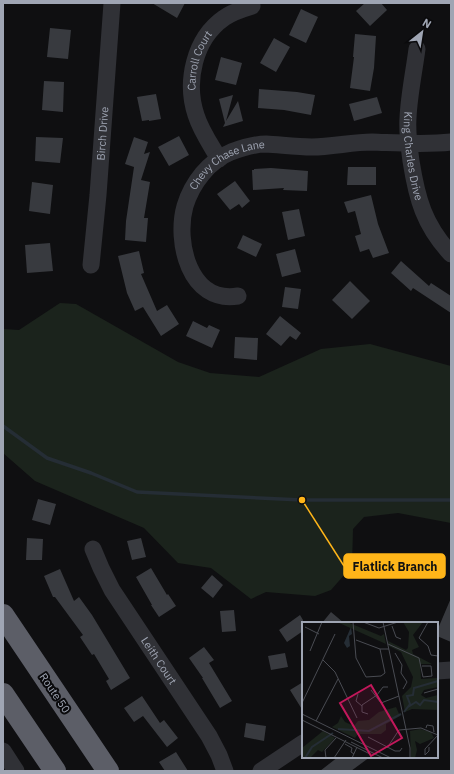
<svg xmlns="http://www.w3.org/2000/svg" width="454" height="774" font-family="'IBM Plex Sans',sans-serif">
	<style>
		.green { fill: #1b231c }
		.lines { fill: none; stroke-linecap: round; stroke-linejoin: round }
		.stream { stroke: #252d35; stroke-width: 3.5 }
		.building { fill: #383a3f }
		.minor { stroke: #303136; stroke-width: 17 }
		.highway { stroke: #5c5e67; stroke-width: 22 }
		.labels { text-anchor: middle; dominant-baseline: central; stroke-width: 4; stroke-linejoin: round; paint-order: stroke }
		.street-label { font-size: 11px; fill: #9fa5b3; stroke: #0a0a0c }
		.inset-river { fill: none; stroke: #252d35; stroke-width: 2 }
		.inset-road { fill: none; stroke: #494b52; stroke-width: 1 }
		.view { fill: #c2185b; fill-opacity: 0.15; stroke: #c2185b; stroke-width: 2 }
		.inset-edge { fill: none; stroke: #9fa5b3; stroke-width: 2 }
		.leader { fill: none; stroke: #ffb519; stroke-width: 1.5 }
		.callout-dot { fill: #ffb519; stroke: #0a0a0c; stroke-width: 1.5 }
		.callout { fill: #ffb519; stroke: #ffb519; stroke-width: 1.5 }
		.callout-label { font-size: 12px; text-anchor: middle; font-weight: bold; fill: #111 }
	</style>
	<rect width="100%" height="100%" fill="#0f0f11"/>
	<path class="green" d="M 60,303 L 76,304 L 178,362 L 210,373 L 259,377 L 321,349 L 370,344 L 451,366 L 451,523 L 398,513 L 364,517 L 353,529 L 352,566 L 331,590 L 315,596 L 266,592 L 251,599 L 211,568 L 178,563 L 144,528 L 35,481 L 3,453 L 3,329 L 19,330 Z"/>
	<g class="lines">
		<path class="stream" d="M 3,426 L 47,458 L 91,473 L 137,492 L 302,500 L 451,500"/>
	</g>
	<path class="building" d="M 152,3 L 185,3 L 177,18 Z
		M 365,3 L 381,3 L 387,10 L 370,26 L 356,11 Z
		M 301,9 L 318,17 L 306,43 L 289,35 Z
		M 50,28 L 71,30 L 68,59 L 47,57 Z
		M 355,34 L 376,36 L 374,68 L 370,91 L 350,88 L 354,57 L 353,57 Z
		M 274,38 L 290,47 L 276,72 L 260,63 Z
		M 221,57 L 242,63 L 236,85 L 215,80 Z
		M 44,81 L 64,82 L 63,112 L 42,110 Z
		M 259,89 L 297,92 L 315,95 L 311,115 L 284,110 L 258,108 Z
		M 156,94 L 161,119 L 149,121 L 149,120 L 142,121 L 137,97 Z
		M 233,95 L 226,121 L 238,101 L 243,121 L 223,127 L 225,123 L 219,99 Z
		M 377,97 L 382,113 L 354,121 L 349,104 Z
		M 179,136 L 189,155 L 169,166 L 158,147 Z
		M 36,137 L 63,138 L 60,163 L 35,161 Z
		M 134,137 L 148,142 L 144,154 L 150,152 L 141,180 L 150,182 L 144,218 L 148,218 L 146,242 L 125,240 L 126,221 L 134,167 L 125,164 Z
		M 348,167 L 376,167 L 376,185 L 347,185 Z
		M 271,168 L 308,171 L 307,191 L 283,190 L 284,188 L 253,190 L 252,170 L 254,170 L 254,169 Z
		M 235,181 L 250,201 L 242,208 L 239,204 L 230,210 L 217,194 Z
		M 32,182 L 53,185 L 50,214 L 29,211 Z
		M 371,195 L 378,224 L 389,253 L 373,258 L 369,249 L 360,252 L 355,236 L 361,234 L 355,211 L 348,213 L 344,202 Z
		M 299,209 L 305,236 L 288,240 L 282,212 Z
		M 243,235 L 262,244 L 256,257 L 237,248 Z
		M 50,243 L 53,271 L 27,273 L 25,245 Z
		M 295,249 L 301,272 L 282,277 L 276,254 Z
		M 139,251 L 144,273 L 141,274 L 157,311 L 167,305 L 179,324 L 161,336 L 143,307 L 135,311 L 127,293 L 118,256 Z
		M 401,261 L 429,286 L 431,283 L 451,296 L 451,313 L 413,288 L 411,291 L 391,273 Z
		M 350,281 L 370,301 L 352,319 L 332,300 Z
		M 285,287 L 301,289 L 298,309 L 282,307 Z
		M 280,316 L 301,333 L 296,340 L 290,336 L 281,346 L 266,334 Z
		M 193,321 L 207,328 L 209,325 L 220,330 L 212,348 L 186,336 Z
		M 235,337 L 258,338 L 257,360 L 234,358 Z
		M 38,499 L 56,504 L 50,525 L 32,520 Z
		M 27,538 L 43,539 L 42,560 L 26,560 Z
		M 141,538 L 146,557 L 132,560 L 127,541 Z
		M 151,568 L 167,595 L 168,594 L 176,606 L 159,617 L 151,605 L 152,605 L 136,577 Z
		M 60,569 L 74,601 L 79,597 L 92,615 L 130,678 L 111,690 L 106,681 L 109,679 L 94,654 L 92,655 L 80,637 L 83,635 L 55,597 L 53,597 L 44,576 Z
		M 212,575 L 223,585 L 213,598 L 201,588 Z
		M 451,598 L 451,642 L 437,636 L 437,631 Z
		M 234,610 L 236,631 L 222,632 L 220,611 Z
		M 331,612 L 344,623 L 322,623 Z
		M 300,615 L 303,620 L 303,631 L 287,642 L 279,630 Z
		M 204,647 L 214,660 L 209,663 L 232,701 L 220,708 L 202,678 L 203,678 L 189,658 Z
		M 285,653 L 288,667 L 271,670 L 268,656 Z
		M 303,682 L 303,711 L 290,690 Z
		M 142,696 L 160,723 L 164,720 L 178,738 L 167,747 L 143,716 L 134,722 L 124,708 Z
		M 246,723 L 266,726 L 264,741 L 244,737 Z
		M 176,752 L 188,771 L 165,771 L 159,762 Z
		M 338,757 L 370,757 L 351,771 L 320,771 Z"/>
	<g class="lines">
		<g class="minor">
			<path id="s1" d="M 417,49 C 414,72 409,95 408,118 C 407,132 409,147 411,161 C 417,199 424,225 451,254"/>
			<path id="s2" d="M 219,159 C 211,145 201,131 196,115 C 185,82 194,39 224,18 C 232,12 242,9 252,6"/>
			<path id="s3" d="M 91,265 L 98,195 L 112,3"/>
			<path id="s4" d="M 238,296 C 189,304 175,241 185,206 C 192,183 209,161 231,152 C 242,148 255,144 266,144 C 282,145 297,147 312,147 C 332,147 352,142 372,142 C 399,143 425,145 451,142"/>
			<path id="s5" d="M 93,549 L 101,568 L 112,590 L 209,736 L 219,755 L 225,771"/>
			<path d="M 437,671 L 451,670"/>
			<path d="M 3,751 L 16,771"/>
			<path d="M 261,771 L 303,743"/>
		</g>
		<path class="highway" d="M 3,615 L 108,771
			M 3,694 L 55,771"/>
	</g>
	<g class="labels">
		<g class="street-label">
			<text stroke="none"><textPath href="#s2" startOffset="106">Carroll Court</textPath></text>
			<text stroke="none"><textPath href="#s3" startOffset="132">Birch Drive</textPath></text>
			<text stroke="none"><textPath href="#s1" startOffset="108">King Charles Drive</textPath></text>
			<text stroke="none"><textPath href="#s4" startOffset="187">Chevy Chase Lane</textPath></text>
			<text stroke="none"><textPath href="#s5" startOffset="130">Leith Court</textPath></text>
			<text transform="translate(55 693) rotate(56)">Route 50</text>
		</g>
	</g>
	<g transform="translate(302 622)">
		<rect width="136" height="136" fill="#0f0f11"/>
		<path d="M 35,0 L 45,0 L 79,14 L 82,12 L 84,22 ZM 101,0 L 121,0 L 111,13 L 117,25 L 110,28 L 111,32 L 130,42 L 118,42 L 119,57 L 135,56 L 136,65 L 122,68 L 119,73 L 124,76 L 136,73 L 136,88 L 110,87 L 103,90 L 100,74 L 109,65 L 111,55 L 99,30 L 87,24 L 86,19 L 104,28 L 106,26 L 107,10 ZM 94,85 L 98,94 L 84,102 L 84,108 L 79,112 L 56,112 L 53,116 L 30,105 L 36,101 L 39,94 L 43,100 L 52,104 L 56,99 L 67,98 L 77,90 ZM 118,107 L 129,110 L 132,116 L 118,122 L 113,119 L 115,128 L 113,136 L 109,136 L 108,109 ZM 21,109 L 33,116 L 20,130 L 16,128 L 8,136 L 0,136 L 0,126 Z" fill="#1b231c"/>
		<path d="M 49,5 L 50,12 L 47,14 L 48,24 L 45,26 L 42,21 Z" fill="#252d35"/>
		<path class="inset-river" d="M 106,85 L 114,80 L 118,83 L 122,78 L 136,80M 102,90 L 108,82 L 105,74 L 111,73 L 112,66 L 136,59M 36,107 L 67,109 L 99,92M 3,136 L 10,125 L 31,111"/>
		<path class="inset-road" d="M 51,0 L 54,36 L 64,55 L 79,54 L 83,51 L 78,27M 61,0 L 77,6 L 96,0M 81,0 L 108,126 L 108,136M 126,0 L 117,16 L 126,24 L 129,33 L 136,34M 90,4 L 94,15 L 99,17M 3,5 L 17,12M 54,18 L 78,27 L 87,27M 86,22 L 117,36 L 121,55 L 130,54 L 129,44 L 120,44M 8,29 L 20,0M 93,31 L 100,43 L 99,51 L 105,60 L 101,67M 21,38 L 33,50 L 55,96M 69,68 L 79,81 L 97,74M 122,71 L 136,67M 56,72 L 54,79 L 60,84M 0,81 L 33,12M 0,92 L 89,136M 66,92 L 60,90 L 60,83 L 75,73 L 81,65 L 86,65M 0,98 L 68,132M 14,99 L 36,57M 124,106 L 125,103 L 131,104 L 132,110M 66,115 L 93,129 L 98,129 L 100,126M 49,120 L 81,136M 43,122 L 50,126 L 49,130 L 52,132M 127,125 L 127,129 L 123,133 L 123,127 L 136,113M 85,126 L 97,108 L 119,106 L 136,113M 24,136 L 23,128 L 34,116M 32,136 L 44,118M 50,136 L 55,125"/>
		<path class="view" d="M 69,63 L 100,116 L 69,134 L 38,81 Z"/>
		<rect width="136" height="136" class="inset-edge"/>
	</g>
	<path class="leader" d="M302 500L344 566"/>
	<circle class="callout-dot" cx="302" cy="500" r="4"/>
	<rect class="callout" x="344" y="554" width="101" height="24" rx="4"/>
	<g class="callout-label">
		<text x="395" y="571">Flatlick Branch</text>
	</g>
	<rect width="454" height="774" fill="none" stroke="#9fa5b3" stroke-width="8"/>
	<g transform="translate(422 32) rotate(30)" stroke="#0a0a0c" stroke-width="3" paint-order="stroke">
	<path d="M0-3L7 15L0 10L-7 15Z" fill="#9fa5b3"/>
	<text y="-6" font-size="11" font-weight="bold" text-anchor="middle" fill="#9fa5b3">N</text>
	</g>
</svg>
